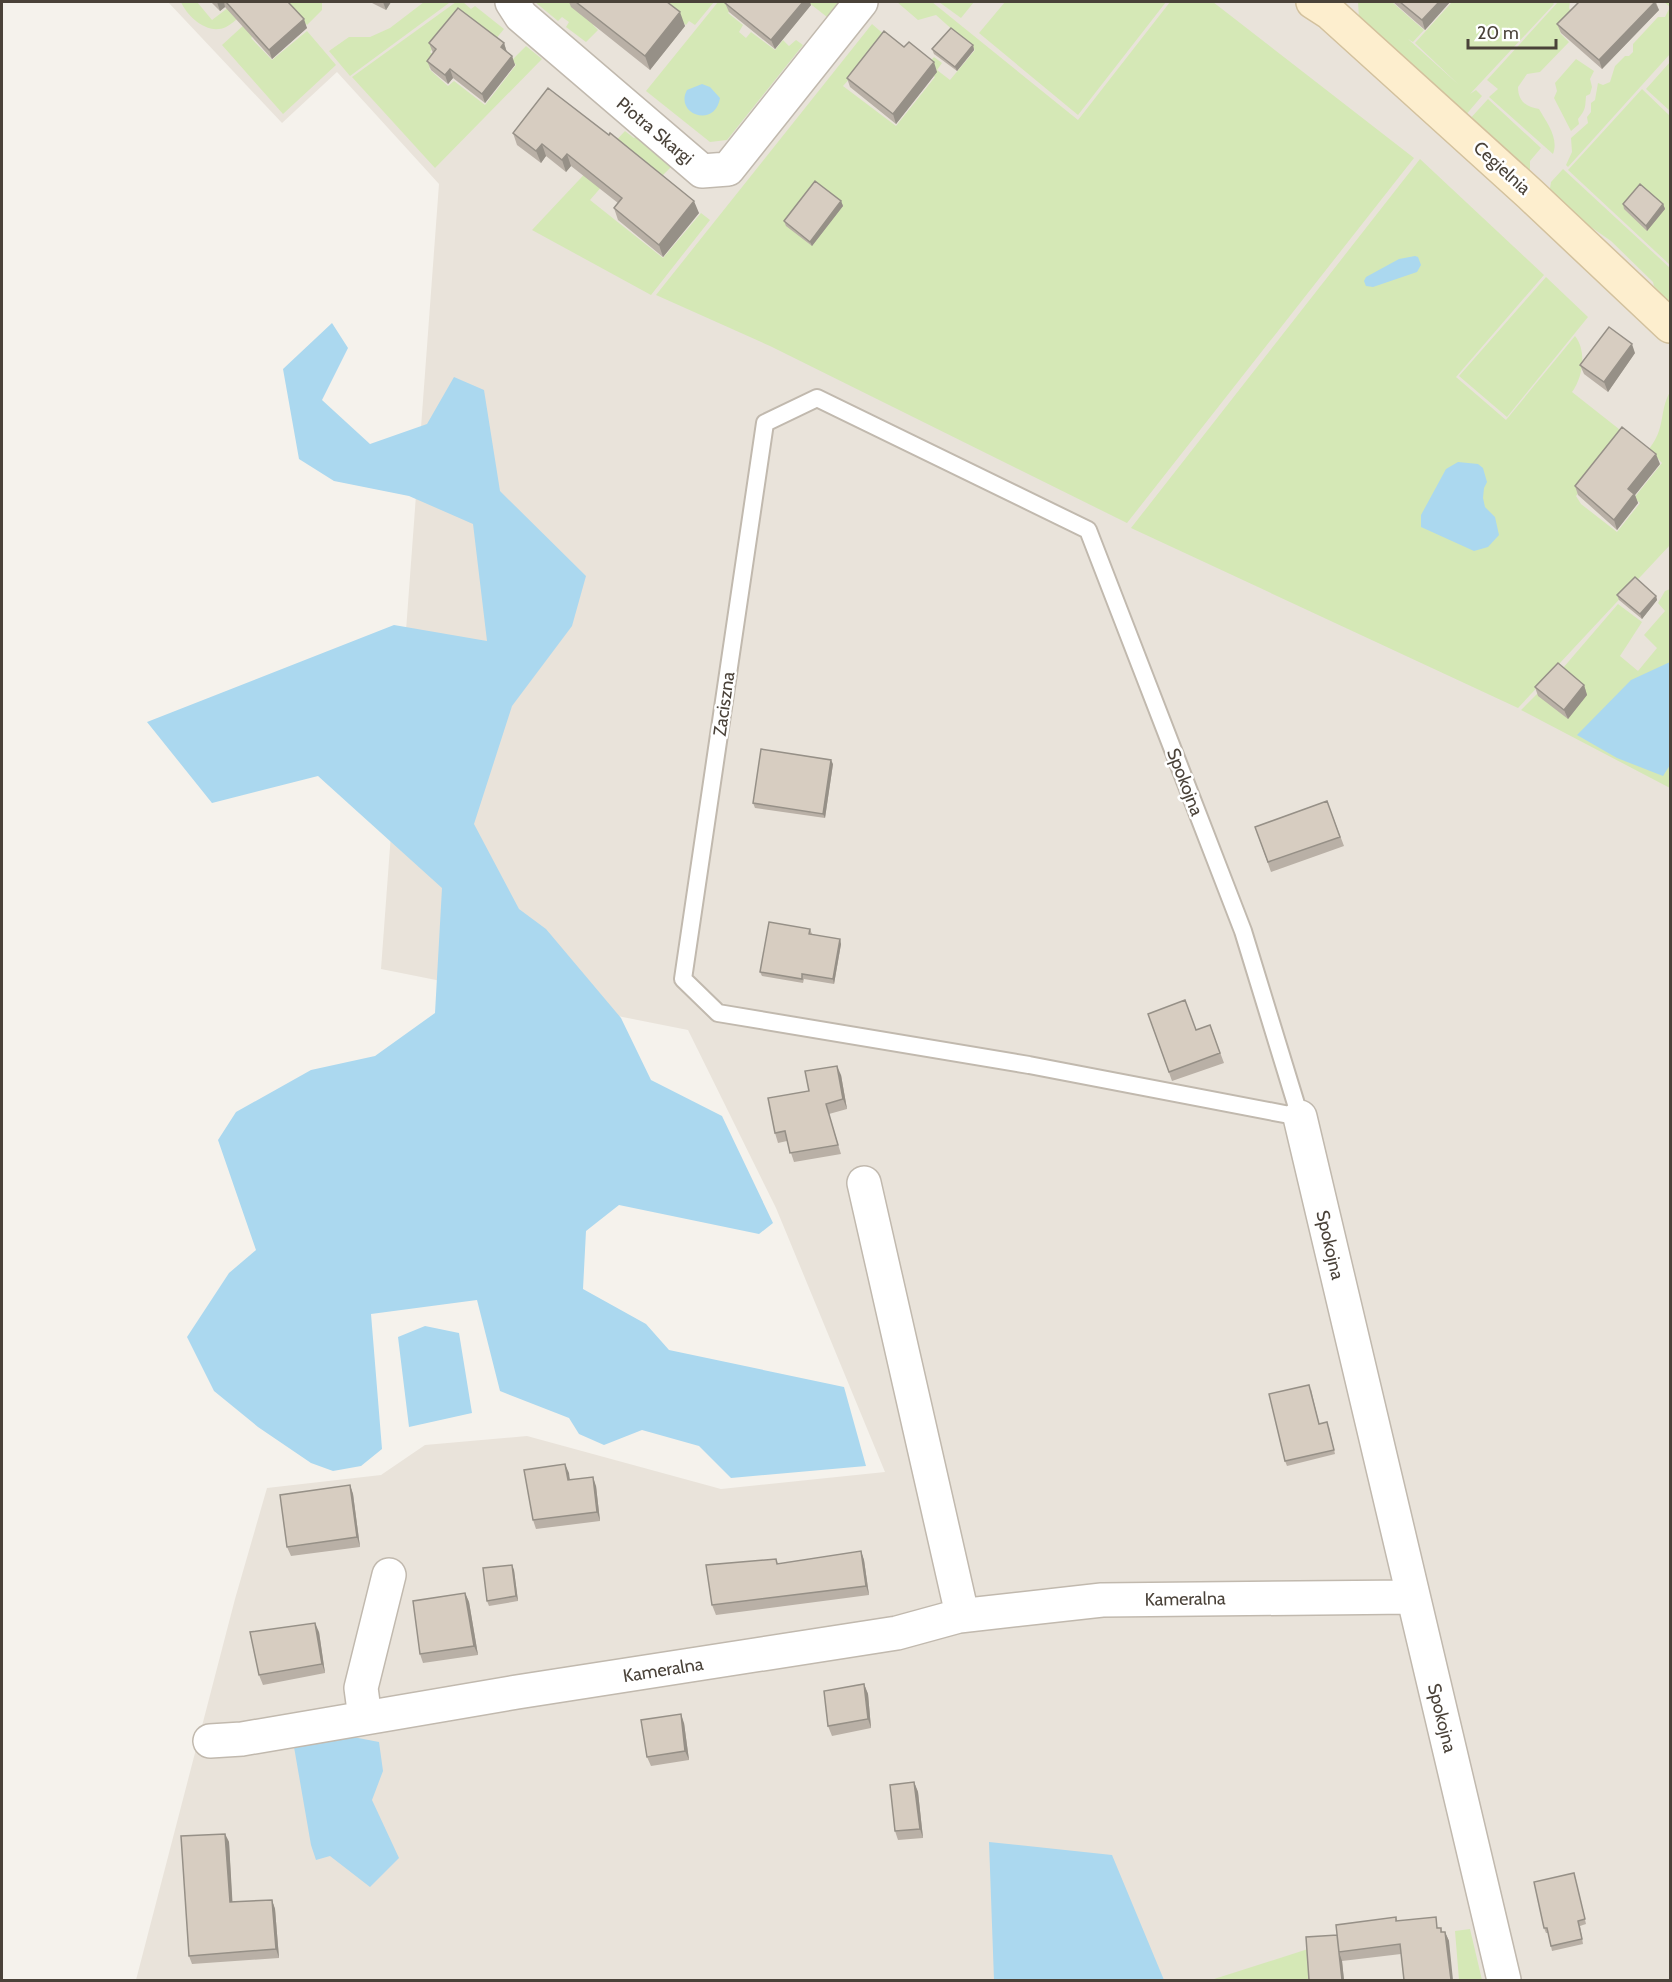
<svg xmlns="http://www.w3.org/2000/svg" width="1672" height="1982" font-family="Cabin,sans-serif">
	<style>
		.residential { fill: #e9e3da }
		.green { fill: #d5e8b6 }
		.water { fill: #abd8ef }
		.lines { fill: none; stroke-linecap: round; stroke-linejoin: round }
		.lane-casing { stroke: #c1b9ae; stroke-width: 20 }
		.street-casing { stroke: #c1b9ae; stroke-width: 36 }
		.secondary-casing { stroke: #d3c19d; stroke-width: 36 }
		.lane { stroke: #fff; stroke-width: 16 }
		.street { stroke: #fff; stroke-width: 33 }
		.secondary { stroke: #fdeece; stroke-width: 33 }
		.wall { fill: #b9b0a6 }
		.shaded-wall { fill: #969087 }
		.building { fill: #d7cdc1; stroke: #969087; stroke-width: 1.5 }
		.labels { text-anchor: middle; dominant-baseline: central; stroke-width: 5; stroke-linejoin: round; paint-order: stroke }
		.street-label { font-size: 18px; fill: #4a4239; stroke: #fff }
	</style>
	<rect width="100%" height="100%" fill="#f5f2ec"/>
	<path class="residential" d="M 168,2 L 1670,2 L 1670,1980 L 136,1980 L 235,1599 L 267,1488 L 381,1475 L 425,1445 L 527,1436 L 721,1489 L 885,1472 L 776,1208 L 688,1030 L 381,969 L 439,184 L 337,72 L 282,123 Z"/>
	<path class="green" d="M 181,2 L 197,2 L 212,20 L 229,7 L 255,2 C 246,9 236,22 226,27 C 208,36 187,16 181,2 Z
		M 269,2 L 284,8 L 251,38 L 272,60 L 307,31 L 336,65 L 283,114 L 222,45 Z
		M 286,2 L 322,2 L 322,10 L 307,25 Z
		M 424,2 L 449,3 L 350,76 L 329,51 L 349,37 L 370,37 L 390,28 Z
		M 456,2 L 463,2 L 471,9 L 475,6 L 504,29 L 495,40 L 450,29 L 430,52 L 437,58 L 429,69 L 448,86 L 454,81 L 485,105 L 516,65 L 512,60 L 526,46 L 542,59 L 435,168 L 352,77 Z
		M 535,2 L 575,2 L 597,20 L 593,25 L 598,30 L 586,42 L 566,27 L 569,22 L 562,17 L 558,21 Z
		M 660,2 L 714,2 L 695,25 L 689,21 L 686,25 Z
		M 718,2 L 736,2 L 728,13 L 743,25 L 739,32 L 746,38 L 751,32 L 775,50 L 783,40 L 789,46 L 796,40 L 803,45 L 727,140 L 710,142 L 646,91 Z
		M 808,2 L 839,2 L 827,17 Z
		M 897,2 L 932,2 L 1078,120 L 1170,2 L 1213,2 L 1414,158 L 1127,523 L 770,346 L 656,295 L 872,24 L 887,37 L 843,86 L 896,126 L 935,77 L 924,68 L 934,57 L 942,63 L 937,70 L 950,80 L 975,50 L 936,15 L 918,20 Z
		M 939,2 L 974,2 L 961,18 Z
		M 1005,2 L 1166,2 L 1078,115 L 979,33 Z
		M 1358,2 L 1392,2 L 1424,30 L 1413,42 L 1408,39 L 1459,85 L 1415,43 L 1452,2 L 1552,2 L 1554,4 L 1470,94 L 1476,90 L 1482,96 L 1464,117 L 1359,18 Z
		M 1558,2 L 1570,2 L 1569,8 L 1574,16 L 1560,33 L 1569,42 L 1540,72 L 1527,74 L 1518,87 C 1518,101 1526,107 1539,109 C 1547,123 1559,138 1553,154 L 1489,97 L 1498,89 L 1487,80 Z
		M 1664,2 L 1670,2 L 1670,54 L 1568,167 L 1566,165 L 1572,152 L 1571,138 L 1588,123 L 1587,117 L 1591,112 L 1591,103 L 1595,100 L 1598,83 L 1603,85 L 1610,82 L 1615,66 L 1625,56 L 1629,56 L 1633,52 L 1633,44 L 1658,17 L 1665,17 L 1670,7 Z
		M 1576,59 L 1594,71 L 1590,79 L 1592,87 L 1590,94 L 1586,96 C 1585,108 1586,109 1578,119 L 1579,124 L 1571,131 L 1554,98 L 1557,91 L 1555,83 Z
		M 1670,62 L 1670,111 L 1646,89 Z
		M 1642,89 L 1670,116 L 1670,265 L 1568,170 Z
		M 1488,99 L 1541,148 L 1530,161 L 1530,174 L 1468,121 Z
		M 625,131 L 634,138 L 638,135 L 674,164 L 659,179 L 624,161 L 590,200 L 663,258 L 701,213 L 710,220 L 651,295 L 532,230 Z
		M 1420,159 L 1544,275 L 1456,377 L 1506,420 L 1575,336 C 1587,351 1583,377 1572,392 L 1624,433 L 1576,496 L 1581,504 L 1617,532 L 1640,503 L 1634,498 L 1662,463 L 1649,449 C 1666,428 1659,411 1670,392 L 1670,545 L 1518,708 L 1131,528 Z
		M 1563,169 L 1670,268 L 1670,304 L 1654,286 L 1653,282 L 1611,241 L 1565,209 L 1549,194 L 1551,182 Z
		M 1546,277 L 1588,317 L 1507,417 L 1459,376 Z
		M 1670,589 L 1670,788 L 1521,710 L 1563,668 L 1618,604 L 1642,622 L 1620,656 L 1638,671 L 1657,648 L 1644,635 L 1665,611 L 1658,603 L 1665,591 Z
		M 1470,1929 L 1482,1980 L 1459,1980 L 1455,1931 Z
		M 1308,1949 L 1310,1980 L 1211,1980 Z"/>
	<path class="water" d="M 702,84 L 710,87 L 720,98 C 715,129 674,114 687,90 Z
		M 1415,256 L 1418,257 L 1421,265 L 1417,272 L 1373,287 L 1366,286 L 1364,281 L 1366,277 L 1399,259 Z
		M 332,323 L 348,348 L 322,400 L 370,444 L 427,424 L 454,377 L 484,390 L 500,491 L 586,576 L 572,626 L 512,706 L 474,824 L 519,909 L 546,929 L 621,1018 L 651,1080 L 722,1116 L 773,1223 L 759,1234 L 619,1205 L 586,1231 L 583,1289 L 646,1324 L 669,1350 L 844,1387 L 866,1466 L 731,1478 L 699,1446 L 642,1430 L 604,1445 L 579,1434 L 569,1418 L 500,1391 L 477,1300 L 371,1314 L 382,1449 L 361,1466 L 333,1471 L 311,1463 L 258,1427 L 214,1391 L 187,1337 L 229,1273 L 256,1250 L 218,1140 L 236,1112 L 311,1070 L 375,1056 L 435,1013 L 442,888 L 318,776 L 212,803 L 147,722 L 394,625 L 487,641 L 473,524 L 409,496 L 334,481 L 299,459 L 283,369 Z
		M 1458,462 L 1478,464 L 1483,468 L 1487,482 L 1484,488 L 1483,498 L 1485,507 L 1495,517 L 1499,535 L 1488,547 L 1474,551 L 1421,527 L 1421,515 L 1446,469 Z
		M 1670,662 L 1670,765 L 1663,776 L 1617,758 L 1577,735 L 1631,680 Z
		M 425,1326 L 459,1333 L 472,1413 L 409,1427 L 398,1337 Z
		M 353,1737 L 379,1742 L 383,1771 L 372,1800 L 399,1858 L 370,1887 L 330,1856 L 316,1860 L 311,1845 L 294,1747 Z
		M 989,1842 L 1112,1855 L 1164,1980 L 994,1980 Z"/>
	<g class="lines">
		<defs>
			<path id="lane" d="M 817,398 L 1088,530 L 1243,931 L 1300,1117 L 1029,1065 L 718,1013 L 683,979 L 765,423 Z"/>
			<path id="street" d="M 512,2 L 521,16 L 702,171 L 728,169 L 861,2
				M 1300,1117 L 1504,1980
				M 864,1183 L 959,1601 L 959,1616
				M 365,1718 L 361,1688 L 389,1575
				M 210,1741 L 242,1739 L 517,1692 L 897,1633 L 959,1616 L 1102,1600 L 1412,1597"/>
			<path id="secondary" d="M 1313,2 L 1330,13 L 1530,194 L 1670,326"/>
		</defs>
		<use href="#lane" class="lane-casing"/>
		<use href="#street" class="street-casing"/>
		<use href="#secondary" class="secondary-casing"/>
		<use href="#lane" class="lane"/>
		<use href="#street" class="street"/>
		<use href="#secondary" class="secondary"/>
	</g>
	<path class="wall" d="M 211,2 L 288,2 L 307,28 L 272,59 L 225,7 L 220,11 Z
		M 370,2 L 391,2 L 386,10 Z
		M 569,2 L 667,2 L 685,26 L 650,70 L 571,7 Z
		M 1393,2 L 1450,2 L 1425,30 Z
		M 1579,2 L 1656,2 L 1659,10 L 1602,69 L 1561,33 L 1557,24 Z
		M 725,3 L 811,5 L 775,49 L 729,12 Z
		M 429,43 L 504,43 L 507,52 L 512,56 L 515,65 L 485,103 L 453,78 L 448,84 L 431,70 L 427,61 L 433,53 Z
		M 973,45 L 974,50 L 957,71 L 934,54 L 932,49 Z
		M 904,47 L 937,72 L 896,124 L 850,87 L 847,78 Z
		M 548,88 L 699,213 L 663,257 L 618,220 L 614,208 L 618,203 L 571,166 L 566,172 L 546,156 L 541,163 L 517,145 L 513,133 Z
		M 841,201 L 843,206 L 812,246 L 786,226 L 784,221 Z
		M 1623,204 L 1663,204 L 1665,209 L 1647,231 L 1624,209 Z
		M 1635,353 L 1608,392 L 1584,374 L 1580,365 Z
		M 1660,464 L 1635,495 L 1638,503 L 1617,530 L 1578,495 L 1575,486 Z
		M 1617,595 L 1656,596 L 1657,600 L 1642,619 L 1619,600 Z
		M 1584,685 L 1587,695 L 1568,719 L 1538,696 L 1535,687 Z
		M 833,764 L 825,818 L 755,808 L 753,803 Z
		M 1327,801 L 1344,846 L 1271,872 L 1255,827 Z
		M 810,929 L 812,934 L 841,944 L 834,984 L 804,979 L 803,983 L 762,976 L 760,972 Z
		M 1148,1014 L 1196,1030 L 1210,1025 L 1224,1063 L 1172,1081 Z
		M 841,1075 L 847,1109 L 829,1114 L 841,1154 L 794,1162 L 787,1141 L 778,1143 L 775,1133 L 809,1091 Z
		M 1311,1389 L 1319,1424 L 1329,1427 L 1335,1454 L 1287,1466 L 1285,1461 Z
		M 565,1464 L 570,1480 L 596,1486 L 600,1521 L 536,1529 L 533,1520 Z
		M 350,1485 L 353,1494 L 360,1547 L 291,1556 L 287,1547 Z
		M 861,1551 L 864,1560 L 869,1595 L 716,1615 L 712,1605 L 776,1559 L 778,1564 Z
		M 514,1570 L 518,1601 L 489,1606 L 487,1601 Z
		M 465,1593 L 469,1602 L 478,1655 L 423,1663 L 420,1654 Z
		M 319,1632 L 325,1673 L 263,1685 L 259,1675 Z
		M 864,1684 L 868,1694 L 871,1728 L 832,1736 L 828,1726 Z
		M 684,1723 L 689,1760 L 651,1766 L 647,1757 Z
		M 914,1782 L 918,1792 L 923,1838 L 898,1840 L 895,1831 Z
		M 225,1834 L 229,1842 L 232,1902 L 272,1900 L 275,1909 L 279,1958 L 192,1964 L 189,1956 Z
		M 1574,1873 L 1586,1924 L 1580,1926 L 1583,1944 L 1552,1951 L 1548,1933 L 1546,1933 L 1544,1928 Z
		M 1396,1917 L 1397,1921 L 1441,1928 L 1442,1932 L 1445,1932 L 1449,1941 L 1401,1954 L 1342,1961 L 1344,1980 L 1309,1980 L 1337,1935 Z"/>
	<path class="shaded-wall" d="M 217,2 L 224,2 L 225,7 L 220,11 Z
		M 383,2 L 391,2 L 386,10 Z
		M 803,2 L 810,2 L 811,5 L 775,49 L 771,40 Z
		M 1439,2 L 1450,2 L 1425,30 L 1422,20 Z
		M 1655,2 L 1659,10 L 1602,69 L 1599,60 Z
		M 680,12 L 685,26 L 650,70 L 645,56 Z
		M 304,19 L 307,28 L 272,59 L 269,50 Z
		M 504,43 L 507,53 L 501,47 Z
		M 973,45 L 974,50 L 957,71 L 955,67 Z
		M 512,56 L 515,65 L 485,103 L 482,94 Z
		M 934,62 L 937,72 L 896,124 L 893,114 Z
		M 450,69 L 453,78 L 448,84 L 445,75 Z
		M 542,144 L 546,156 L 541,163 L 536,151 Z
		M 567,154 L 571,166 L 566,172 L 562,160 Z
		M 694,201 L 699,213 L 663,257 L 659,245 Z
		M 841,201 L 843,206 L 812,246 L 810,242 Z
		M 1663,204 L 1665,209 L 1647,231 L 1646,226 Z
		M 1632,344 L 1635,353 L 1608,392 L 1604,382 Z
		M 1656,454 L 1660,464 L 1635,495 L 1638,503 L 1617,530 L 1614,520 L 1628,489 Z
		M 1656,596 L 1657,600 L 1642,619 L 1640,614 Z
		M 1584,685 L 1587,695 L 1568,719 L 1564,710 Z
		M 831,760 L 833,764 L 825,818 L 823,814 Z
		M 840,939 L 841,944 L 834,984 L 833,979 Z
		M 837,1066 L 841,1075 L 847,1109 L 843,1099 Z
		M 565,1464 L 569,1473 L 571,1490 L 568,1480 Z
		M 593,1477 L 596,1486 L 600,1521 L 597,1512 Z
		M 350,1485 L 353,1494 L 360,1547 L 357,1537 Z
		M 861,1551 L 864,1560 L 869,1595 L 866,1586 Z
		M 512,1565 L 514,1570 L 518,1601 L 516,1596 Z
		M 465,1593 L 469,1602 L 478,1655 L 474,1646 Z
		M 315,1623 L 319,1632 L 325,1673 L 322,1664 Z
		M 864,1684 L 868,1694 L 871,1728 L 868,1719 Z
		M 681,1714 L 684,1723 L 689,1760 L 685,1751 Z
		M 914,1782 L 918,1792 L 923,1838 L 920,1829 Z
		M 225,1834 L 229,1842 L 233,1911 L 230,1902 Z
		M 272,1900 L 275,1909 L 279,1958 L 276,1949 Z
		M 1445,1932 L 1449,1941 L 1453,1980 L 1451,1980 Z
		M 1337,1935 L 1339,1952 L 1342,1961 L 1344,1980 L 1342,1980 Z"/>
	<path class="building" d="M 226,2 L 288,2 L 304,19 L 269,50 Z
		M 576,2 L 667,2 L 680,12 L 645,56 Z
		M 727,2 L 803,2 L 771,40 L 725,3 Z
		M 1400,2 L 1439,2 L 1422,20 Z
		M 1579,2 L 1655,2 L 1599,60 L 1557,24 Z
		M 458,8 L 504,43 L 501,47 L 512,56 L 482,94 L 450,69 L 445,75 L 427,61 L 436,49 L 429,43 Z
		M 951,28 L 973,45 L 955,67 L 932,49 Z
		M 884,31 L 904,47 L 909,42 L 934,62 L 893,114 L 847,78 Z
		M 548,88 L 609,135 L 610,133 L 694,201 L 659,245 L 614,208 L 622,198 L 567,154 L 562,160 L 542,144 L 536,151 L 513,133 Z
		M 815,181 L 841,201 L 810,242 L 784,221 Z
		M 1640,184 L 1663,204 L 1646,226 L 1623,204 Z
		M 1609,327 L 1632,344 L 1604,382 L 1580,365 Z
		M 1622,427 L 1656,454 L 1628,489 L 1634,494 L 1614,520 L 1575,486 Z
		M 1635,577 L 1656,596 L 1640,614 L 1617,595 Z
		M 1558,663 L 1584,685 L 1564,710 L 1535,687 Z
		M 761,749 L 831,760 L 823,814 L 753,803 Z
		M 1327,801 L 1340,837 L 1268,862 L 1255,827 Z
		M 769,922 L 810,929 L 809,934 L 840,939 L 833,979 L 802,974 L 802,979 L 760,972 Z
		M 1185,1000 L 1196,1030 L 1210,1025 L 1220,1053 L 1169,1072 L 1148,1014 Z
		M 837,1066 L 843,1099 L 826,1104 L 838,1145 L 790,1153 L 785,1131 L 775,1133 L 768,1098 L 809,1091 L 805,1071 Z
		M 1309,1385 L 1319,1424 L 1327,1422 L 1334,1450 L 1285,1461 L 1269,1394 Z
		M 565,1464 L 568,1480 L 593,1477 L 597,1512 L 533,1520 L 524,1470 Z
		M 350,1485 L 357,1537 L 287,1547 L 280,1495 Z
		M 861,1551 L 866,1586 L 712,1605 L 706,1565 L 776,1559 L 777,1564 Z
		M 512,1565 L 516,1596 L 487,1601 L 483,1568 Z
		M 465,1593 L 474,1646 L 420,1654 L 413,1601 Z
		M 315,1623 L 322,1664 L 259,1675 L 250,1632 Z
		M 864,1684 L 868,1719 L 828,1726 L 824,1691 Z
		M 681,1714 L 685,1751 L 647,1757 L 641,1720 Z
		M 914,1782 L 920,1829 L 895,1831 L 890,1785 Z
		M 225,1834 L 230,1902 L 272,1900 L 276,1949 L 189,1956 L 181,1836 Z
		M 1574,1873 L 1585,1919 L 1578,1921 L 1582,1939 L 1551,1946 L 1547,1928 L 1544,1928 L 1534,1882 Z
		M 1396,1917 L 1396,1921 L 1436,1917 L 1437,1928 L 1441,1928 L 1441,1932 L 1445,1932 L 1451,1980 L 1404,1980 L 1400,1944 L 1339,1952 L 1336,1925 Z
		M 1337,1935 L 1342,1980 L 1309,1980 L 1306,1937 Z"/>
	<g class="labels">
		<g class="street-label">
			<text transform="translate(655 131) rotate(40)">Piotra Skargi</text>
			<text transform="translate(1502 168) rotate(42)">Cegielnia</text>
			<text transform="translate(724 704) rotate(-82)">Zaciszna</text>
			<text transform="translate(1185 782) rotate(69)">Spokojna</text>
			<text transform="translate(1330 1245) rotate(77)">Spokojna</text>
			<text transform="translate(1185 1599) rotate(-1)">Kameralna</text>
			<text transform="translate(663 1670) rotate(-9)">Kameralna</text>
			<text transform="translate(1442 1718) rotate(76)">Spokojna</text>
		</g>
	</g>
	<rect width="1672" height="1982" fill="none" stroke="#4a4239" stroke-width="6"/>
	<path d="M1468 39v9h88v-9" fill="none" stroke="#4a4239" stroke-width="3"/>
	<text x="1477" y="39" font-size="18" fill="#4a4239" stroke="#ffffff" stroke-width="4.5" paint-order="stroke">20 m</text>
</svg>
